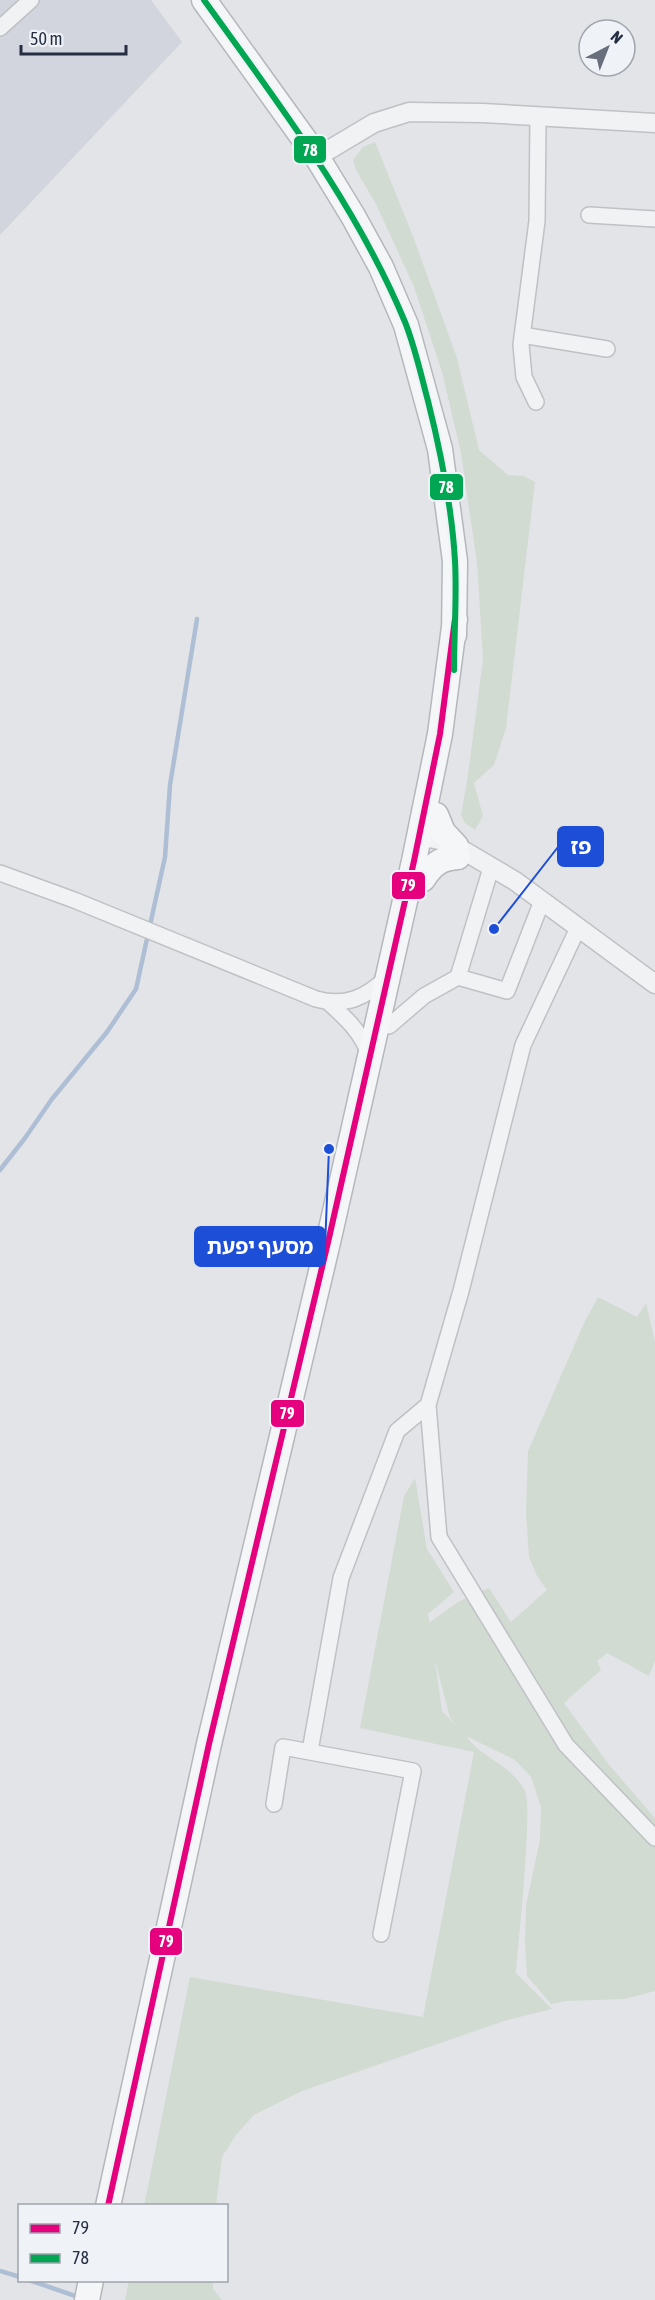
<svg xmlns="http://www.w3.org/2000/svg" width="655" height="2300" font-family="'Asap Condensed','Noto Sans Hebrew',sans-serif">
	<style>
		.built { fill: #d2d5dd }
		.green { fill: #d2dbd2; fill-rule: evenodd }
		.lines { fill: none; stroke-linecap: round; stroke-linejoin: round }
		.stream { stroke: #aebed5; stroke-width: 4.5 }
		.minor-casing { stroke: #bfc1c5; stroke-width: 18 }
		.tertiary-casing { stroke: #bfc1c5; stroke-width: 21 }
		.trunk-casing { stroke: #b4b7bc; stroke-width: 27 }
		.minor { stroke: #f1f2f4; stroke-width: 15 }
		.tertiary { stroke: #f1f2f4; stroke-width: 18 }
		.trunk { stroke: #f5f6f7; stroke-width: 24 }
		.bus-1-casing { stroke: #eff2f7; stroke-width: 10 }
		.bus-2-casing { stroke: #eff2f7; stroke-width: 10 }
		.bus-1 { stroke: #e5007d; stroke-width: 6 }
		.bus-2 { stroke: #00a651; stroke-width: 6 }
		.leader { fill: none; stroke: #1d4ed8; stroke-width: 2 }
		.callout-dot { fill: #1d4ed8; stroke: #eff2f7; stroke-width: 2 }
		.callout { fill: #1d4ed8; stroke: #1d4ed8; stroke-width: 2 }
		.callout-label { font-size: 21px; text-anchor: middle; font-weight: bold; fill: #fff }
		.line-badge { stroke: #eff2f7; stroke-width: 2 }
		.badge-label { font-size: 16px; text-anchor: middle; font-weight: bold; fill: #fff }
	</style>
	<rect width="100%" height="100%" fill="#e2e4e7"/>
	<path class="built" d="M 0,0 L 151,0 L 182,42 L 0,235 Z"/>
	<path class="green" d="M 375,142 L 414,239 L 457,358 L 479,450 L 508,475 L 524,476 L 535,482 L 506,728 L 494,765 L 474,783 L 483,816 L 475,830 L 465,823 L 461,815 L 468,775 L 483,659 L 477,563 L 461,453 L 442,372 L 414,287 L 376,204 L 356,170 L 353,160 L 363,147 Z
		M 598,1297 L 637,1317 L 646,1303 L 655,1342 L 655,1661 L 649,1676 L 607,1653 L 597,1661 L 601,1670 L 564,1703 L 610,1766 L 655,1818 L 655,1991 L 625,1999 L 566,2001 L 551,2004 L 527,1976 L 525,1943 L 526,1905 L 540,1840 L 541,1807 L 531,1777 L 515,1760 L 466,1736 C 481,1758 510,1763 525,1791 C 533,1805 518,1947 516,1973 L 552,2009 L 507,2020 L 302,2091 L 254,2115 L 236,2135 L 222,2157 L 216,2205 L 144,2206 L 190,1977 L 423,2017 L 474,1752 L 360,1728 L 404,1496 L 415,1478 L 427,1549 L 454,1592 L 428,1614 L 430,1625 L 430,1622 L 458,1602 L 489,1588 L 511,1622 L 547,1590 L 537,1576 L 529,1557 L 526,1513 L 528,1451 L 585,1321 ZM 435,1660 L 450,1718 L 459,1729 L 442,1711 Z
		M 129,2280 L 213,2281 L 213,2289 L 222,2300 L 125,2300 Z"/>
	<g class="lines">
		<path class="stream" d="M 0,1170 L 25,1138 L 52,1099 L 107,1032 L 136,989 L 165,857 L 170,785 L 197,619
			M 0,2271 L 20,2277
			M 29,2280 L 81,2298"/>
		<defs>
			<path id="minor" d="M 0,28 L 31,0
				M 589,215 L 655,219
				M 522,335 L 607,349
				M 536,402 L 524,377 L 521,345 L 537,221 L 538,116
				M 0,873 L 74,900 L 316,999 C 345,1007 366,998 387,977
				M 578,928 L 523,1045 L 461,1291 L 428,1405 L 439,1537 L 566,1745 L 655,1838
				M 458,977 L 507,991 L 542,901
				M 328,1002 C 346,1018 361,1032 369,1054
				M 389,1026 L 424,996 L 458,977 L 491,868
				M 310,1751 L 341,1578 L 397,1431 L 428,1405
				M 274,1804 L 283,1747 L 413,1771 L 381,1934"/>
			<path id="tertiary" d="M 317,157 L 374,123 L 409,112 L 483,113 L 655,123
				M 418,841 L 431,838 L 447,842 L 466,852 L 515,881 L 655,984"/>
			<path id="trunk" d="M 204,0 L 317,157 L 353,216 L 381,267 L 406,325 L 440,449 L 455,561 L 454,635
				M 436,815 L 443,832 L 456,846
				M 423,879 C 433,864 441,858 458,857
				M 108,2206 L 209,1744 L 329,1238 L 414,861 L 440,734 L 455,619
				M 87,2300 L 91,2280"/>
		</defs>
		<use href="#minor" class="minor-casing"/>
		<use href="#tertiary" class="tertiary-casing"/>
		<use href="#trunk" class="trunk-casing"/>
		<use href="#minor" class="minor"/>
		<use href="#tertiary" class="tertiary"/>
		<use href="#trunk" class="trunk"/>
		<defs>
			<path id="bus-1" d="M 108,2206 L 209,1744 L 329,1238 L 414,861 L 440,734 L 455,619"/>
			<path id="bus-2" d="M 204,0 C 278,103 356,204 405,322 C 415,347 421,375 428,401 C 441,453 452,507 455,561 C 457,597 454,634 454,670"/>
		</defs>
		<use href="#bus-1" class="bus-1-casing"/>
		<use href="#bus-2" class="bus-2-casing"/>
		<use href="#bus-1" class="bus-1"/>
		<use href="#bus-2" class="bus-2"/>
	</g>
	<path class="leader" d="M494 929L558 847M329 1149L325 1247"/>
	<g class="callout-dot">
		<circle cx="494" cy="929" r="6"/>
		<circle cx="329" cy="1149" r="6"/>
	</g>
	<g class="callout">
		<rect x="558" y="827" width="45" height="39" rx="6"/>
		<rect x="195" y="1227" width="130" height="39" rx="6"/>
	</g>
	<g class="callout-label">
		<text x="581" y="854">פז</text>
		<text x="260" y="1254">מסעף יפעת</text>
	</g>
	<g class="line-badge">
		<rect x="293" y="135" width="34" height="29" rx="6" fill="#00a651"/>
		<rect x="429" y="473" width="35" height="28" rx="6" fill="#00a651"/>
		<rect x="391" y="871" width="35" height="29" rx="6" fill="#e5007d"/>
		<rect x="270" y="1399" width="35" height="29" rx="6" fill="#e5007d"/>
		<rect x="149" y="1927" width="34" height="29" rx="6" fill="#e5007d"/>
	</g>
	<g class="badge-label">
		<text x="310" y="156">78</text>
		<text x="446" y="493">78</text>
		<text x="408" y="891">79</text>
		<text x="287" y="1419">79</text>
		<text x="166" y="1947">79</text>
	</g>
	<rect x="18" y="2204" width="210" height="78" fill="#eff2f7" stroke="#9fa4af" stroke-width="1.5"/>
	<rect x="30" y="2224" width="30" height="9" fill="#e5007d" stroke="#9fa4af" stroke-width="1.5"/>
	<text x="72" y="2234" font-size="18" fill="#262f42">79</text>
	<rect x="30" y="2254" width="30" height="9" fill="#00a651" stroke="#9fa4af" stroke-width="1.5"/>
	<text x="72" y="2264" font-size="18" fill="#262f42">78</text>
	<g transform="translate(607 48) rotate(42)"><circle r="28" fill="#eff2f7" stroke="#9fa4af" stroke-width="1.5"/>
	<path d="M0-4.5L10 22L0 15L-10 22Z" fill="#686e7c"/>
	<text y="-9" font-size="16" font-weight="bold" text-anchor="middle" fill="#262f42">N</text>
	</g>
	<path d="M21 45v9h105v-9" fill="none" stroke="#262f42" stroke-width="3"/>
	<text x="30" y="45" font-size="18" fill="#262f42" stroke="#eff2f7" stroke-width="4.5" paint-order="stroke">50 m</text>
</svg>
